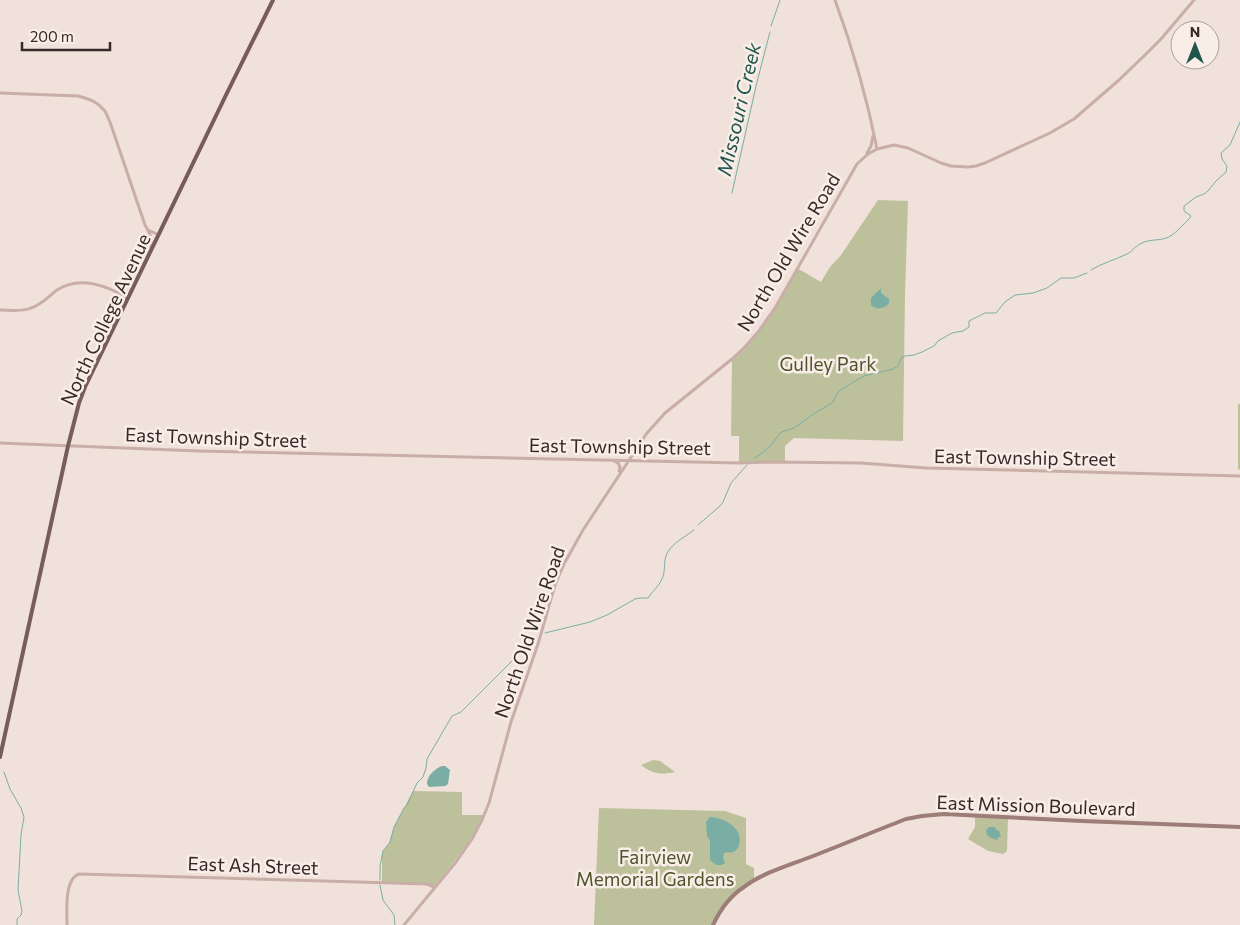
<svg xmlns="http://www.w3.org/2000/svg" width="1240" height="925" font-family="Commissioner,sans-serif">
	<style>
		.green { fill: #bcc09b }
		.water { fill: #7aaea4 }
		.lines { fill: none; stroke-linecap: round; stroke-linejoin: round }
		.stream { stroke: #7aaea4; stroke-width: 1 }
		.tertiary { stroke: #c9aea7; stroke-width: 3 }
		.secondary { stroke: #9d7d78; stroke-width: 4 }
		.primary { stroke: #775c59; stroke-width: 4 }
		.labels { text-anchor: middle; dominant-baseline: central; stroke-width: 5; stroke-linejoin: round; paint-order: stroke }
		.street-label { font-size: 19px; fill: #362928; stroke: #f9ede7 }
		.park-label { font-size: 19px; fill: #4e542c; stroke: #f9ede7 }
		.water-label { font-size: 20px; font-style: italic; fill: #1e564d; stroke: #f9ede7 }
	</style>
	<rect width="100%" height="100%" fill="#f1e1db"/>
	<path class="green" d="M 878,200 L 908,201 L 905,294 L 903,441 L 794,438 L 785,446 L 785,462 L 739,463 L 739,436 L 731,436 L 732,359 L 763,326 L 797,268 L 821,282 L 830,267 L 841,255 Z
		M 1238,404 L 1240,404 L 1240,470 L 1238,469 Z
		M 653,760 L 660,761 L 675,772 C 662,775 652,774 641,765 Z
		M 413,791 L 462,792 L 462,815 L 484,815 L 467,845 L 434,887 L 427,884 L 382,882 L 382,856 L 383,851 L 389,844 L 394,827 Z
		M 599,808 L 725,811 L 746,818 L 746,864 L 754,868 L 754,880 L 731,898 L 713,925 L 594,925 Z
		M 975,815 L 1008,817 L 1007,851 L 1003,854 L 988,851 L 968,839 L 975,827 Z"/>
	<path class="water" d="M 881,288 L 881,293 L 889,299 L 889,303 C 885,309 876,310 871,305 L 871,298 Z
		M 442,766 L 445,766 L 450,770 L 448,784 L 445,786 L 429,787 L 427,784 C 427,776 434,769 442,766 Z
		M 710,817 C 723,817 744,828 739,844 C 739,847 737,849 735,851 C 731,854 728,851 724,853 L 723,858 L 725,863 L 722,865 L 716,865 L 710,860 L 710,841 L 707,836 L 706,822 Z
		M 989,827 L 994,827 L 997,830 L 999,831 L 1001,837 L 998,837 L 998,840 L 991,838 L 987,835 L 986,830 Z"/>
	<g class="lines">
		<path class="stream" d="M 771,26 L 780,0
			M 732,193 L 757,82 L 770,32
			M 1091,270 C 1102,263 1115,260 1127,254 C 1133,251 1135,246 1142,243 C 1152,238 1163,242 1172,235 C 1178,231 1183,224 1189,219 L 1191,216 L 1184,211 L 1184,206 L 1196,197 L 1204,194 L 1208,191 L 1216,181 L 1226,172 L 1227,166 L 1222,159 L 1221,153 L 1230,145 L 1240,122
			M 754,458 L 761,454 L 772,444 L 781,432 L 794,428 L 815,413 L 832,403 L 839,391 L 852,383 L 864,376 L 893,369 L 898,366 L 901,358 L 905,356 L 914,355 L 922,352 L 934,346 L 938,341 L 952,333 L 963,331 L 969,327 L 969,321 L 985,313 L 996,313 L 1005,302 L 1015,295 L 1033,293 L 1047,288 L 1061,278 L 1074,278 L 1087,273
			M 698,525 L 720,506 L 723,502 L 731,483 L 747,465
			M 545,633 L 590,622 L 607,615 L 635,599 L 640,598 L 648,598 C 652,591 659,587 662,579 C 665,573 664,566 665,560 C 667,545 684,538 694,530
			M 4,772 L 10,789 L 21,808 L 24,817 L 21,835 L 18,890 L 22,911 L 21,915 L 17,919 L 17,925
			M 380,880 L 380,866 L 383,851 L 390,842 L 394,827 L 404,808 L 407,805 L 417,783 L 423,777 L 426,768 L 427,759 L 452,716 L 461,712 L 536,637
			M 380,885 L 383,900 L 394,915 L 395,925"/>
		<path class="tertiary" d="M 835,0 C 853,49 867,98 877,149
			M 0,93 L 78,96 L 85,98 L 93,101 L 99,105 L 105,111 L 110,122 L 145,225 C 150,234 152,236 151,247
			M 867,153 L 871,146 L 873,136
			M 148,230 L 159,235
			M 0,310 C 10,310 22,312 31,308 C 41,305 49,296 57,290 C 80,275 107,286 128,298
			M 0,443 L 198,451 L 739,463 L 774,462 L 861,463 L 926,468 L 1240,476
			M 614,461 L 618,463 L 620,467 L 619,471
			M 67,925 C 67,912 64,879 79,874 L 427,884 L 434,887
			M 404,925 L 456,862 L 472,839 L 482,820 L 489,803 L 511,722 L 538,644 L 555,585 L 564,564 L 583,530 L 647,433 L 665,413 L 732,359 L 744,348 L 758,332 L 775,308 L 857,164 L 868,154 L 877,149 L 894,145 L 908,148 L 941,163 L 951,166 L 968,167 L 976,166 L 985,163 L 1050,133 L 1074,119 L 1119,80 L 1146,54 L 1161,39 L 1194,0"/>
		<path class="secondary" d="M 713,925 C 720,910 730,896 744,887 C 764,872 790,865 813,856 C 844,844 875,831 906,819 L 922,816 L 944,814 L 1082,821 L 1240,827"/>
		<path class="primary" d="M 0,757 L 68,446 L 79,403 L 85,387 L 226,95 L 273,0"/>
	</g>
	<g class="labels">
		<g class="street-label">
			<text transform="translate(788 252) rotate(-59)">North Old Wire Road</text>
			<text transform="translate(105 319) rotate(-65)">North College Avenue</text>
			<text transform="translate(216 437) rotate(2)">East Township Street</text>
			<text transform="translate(620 446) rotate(1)">East Township Street</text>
			<text transform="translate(1025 457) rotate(1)">East Township Street</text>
			<text transform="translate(529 632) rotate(-71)">North Old Wire Road</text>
			<text transform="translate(1036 805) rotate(2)">East Mission Boulevard</text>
			<text transform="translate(253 865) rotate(2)">East Ash Street</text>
		</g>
		<g class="park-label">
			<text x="828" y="363">Gulley Park</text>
			<text x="655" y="856">Fairview<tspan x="655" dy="22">Memorial Gardens</tspan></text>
		</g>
		<g class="water-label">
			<text transform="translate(738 109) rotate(-77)">Missouri Creek</text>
		</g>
	</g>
	<g transform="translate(1195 45)"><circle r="24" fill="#f9ede7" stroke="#ab9f9b"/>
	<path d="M0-4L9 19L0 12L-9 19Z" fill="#1e564d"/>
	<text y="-8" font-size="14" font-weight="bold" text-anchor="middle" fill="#362928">N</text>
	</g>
	<path d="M22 42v8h88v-8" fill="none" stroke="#362928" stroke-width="2.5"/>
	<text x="30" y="42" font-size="15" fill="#362928" stroke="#f9ede7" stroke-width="4" paint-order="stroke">200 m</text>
</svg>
